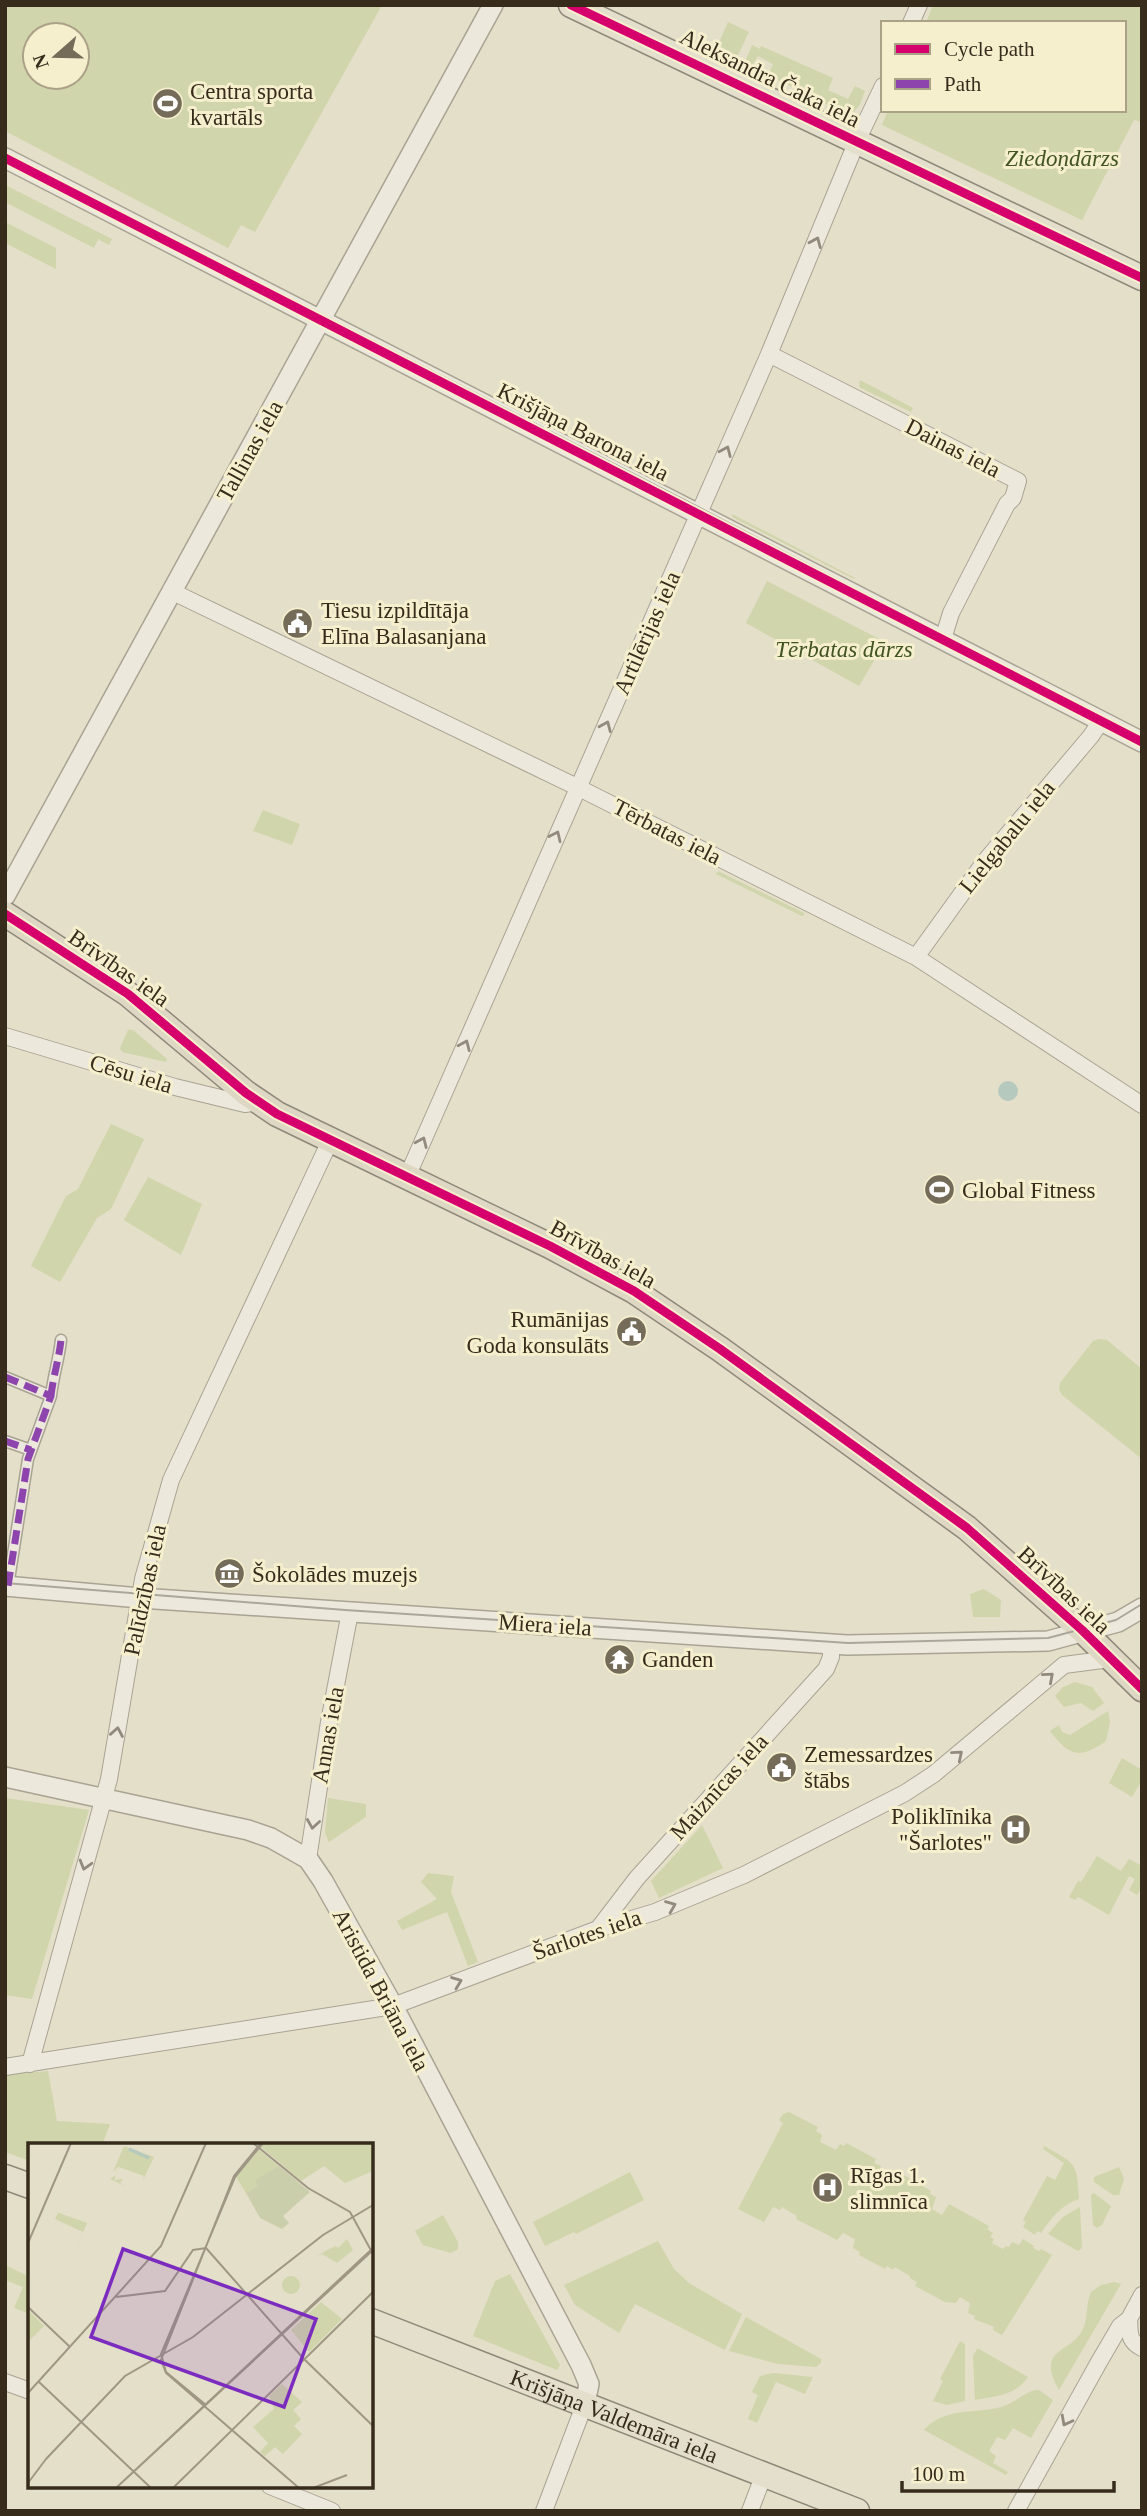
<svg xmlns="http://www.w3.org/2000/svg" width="1147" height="2516" font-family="'Times New Roman',serif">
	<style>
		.green { fill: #d0d5ab; fill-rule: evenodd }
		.water { fill: #b6c9bf }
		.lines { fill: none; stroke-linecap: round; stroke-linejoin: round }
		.pedestrian-casing { stroke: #a9a393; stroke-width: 13 }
		.minor-casing { stroke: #a9a393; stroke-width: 18 }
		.tertiary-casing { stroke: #a9a393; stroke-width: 22 }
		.primary-casing { stroke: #8e887a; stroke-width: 27 }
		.trunk-casing { stroke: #8e887a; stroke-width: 27 }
		.pedestrian { stroke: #ece8dc; stroke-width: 10 }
		.minor { stroke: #ece8dc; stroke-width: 16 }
		.tertiary { stroke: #ece8dc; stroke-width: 19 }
		.primary { stroke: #e4dfcc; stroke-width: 24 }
		.trunk { stroke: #ded7c3; stroke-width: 24 }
		.tram { stroke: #aba79c; stroke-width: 2 }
		.quiet { stroke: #8e44ad; stroke-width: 7; stroke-dasharray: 14 7; stroke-linecap: butt }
		.cycleway-casing { stroke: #f6efce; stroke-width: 13 }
		.cycleway { stroke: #d6006c; stroke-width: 9 }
		.oneway { stroke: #928a7c }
		.labels { text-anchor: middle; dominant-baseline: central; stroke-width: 6; stroke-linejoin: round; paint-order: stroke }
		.street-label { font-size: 23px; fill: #372c1c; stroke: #f6efce }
		.poi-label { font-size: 23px; fill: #372c1c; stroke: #f6efce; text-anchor: start }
		.park-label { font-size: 23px; font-style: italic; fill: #415422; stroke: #f6efce }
		.inset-river { fill: none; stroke: #b6c9bf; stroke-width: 3.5 }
		.inset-road { fill: none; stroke: #9f9784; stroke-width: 2 }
		.view { fill: #7b2cbf; fill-opacity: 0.15; stroke: #7b2cbf; stroke-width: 3.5 }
		.inset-edge { fill: none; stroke: #372c1c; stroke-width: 3.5 }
	</style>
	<rect width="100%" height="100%" fill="#e4dfc9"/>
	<path class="green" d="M 5,5 L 382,5 L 255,232 L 241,225 L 228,248 L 5,131 ZM 77,35 L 77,77 L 35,77 L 35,35 Z
		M 933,5 L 1142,5 L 1142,122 L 1134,120 L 1082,220 L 882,125 L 888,110 L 1124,110 L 1124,23 L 926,23 Z
		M 728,22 L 749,32 L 736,59 L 729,55 L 730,52 L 718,45 Z
		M 752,45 L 760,49 L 761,46 L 833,78 L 828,90 L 848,99 L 855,86 L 865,91 C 860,103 859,115 843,113 L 768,75 L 773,64 L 758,56 L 751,67 L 744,64 Z
		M 5,185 L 112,239 L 109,245 L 98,239 L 94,248 L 5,202 Z
		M 5,222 L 56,248 L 56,269 L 5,243 Z
		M 860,380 L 913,408 L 911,412 L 859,387 Z
		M 732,514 L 855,578 L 854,579 L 732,517 Z
		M 767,581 L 885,642 L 859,686 L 746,623 Z
		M 263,810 L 300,824 L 292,845 L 253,831 Z
		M 718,871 L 804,913 L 804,915 L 802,916 L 716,874 Z
		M 128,1030 L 133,1030 L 167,1059 L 166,1062 L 122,1052 L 120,1048 Z
		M 111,1124 L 144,1139 L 111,1209 L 97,1218 L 60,1282 L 31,1266 L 66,1196 L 78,1189 Z
		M 148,1177 L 202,1204 L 181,1255 L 124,1220 Z
		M 1099,1339 L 1107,1340 L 1142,1369 L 1142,1459 L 1062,1395 L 1059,1389 L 1060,1383 L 1093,1341 Z
		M 984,1589 L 1001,1600 L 1000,1617 L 973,1617 L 970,1594 Z
		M 1075,1682 L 1092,1687 L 1104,1703 L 1093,1711 L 1081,1703 L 1064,1707 L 1055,1696 L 1063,1687 Z
		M 1108,1711 L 1110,1722 L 1106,1741 C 1079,1760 1069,1756 1050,1731 L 1059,1725 L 1062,1732 L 1070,1735 Z
		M 1122,1758 L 1142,1770 L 1142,1780 L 1132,1797 L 1109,1783 Z
		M 5,1798 L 89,1810 L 32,1999 L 5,1995 Z
		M 328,1798 L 366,1804 L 366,1817 L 329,1842 L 325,1833 Z
		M 702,1825 L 723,1868 L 659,1898 L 651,1881 Z
		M 1097,1856 L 1121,1871 L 1129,1859 L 1142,1866 L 1142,1887 L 1137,1895 L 1129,1890 L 1135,1879 L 1129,1876 L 1109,1915 L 1078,1897 L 1075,1900 L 1069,1897 L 1078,1881 L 1081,1882 Z
		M 428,1873 L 454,1876 L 451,1892 L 478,1962 L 468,1966 L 447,1912 L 402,1930 L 397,1921 L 437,1899 L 421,1882 Z
		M 48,2071 L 57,2121 L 110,2124 L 102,2145 L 30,2145 L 30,2161 L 5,2152 L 5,2075 Z
		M 789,2112 L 818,2127 L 816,2131 L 822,2135 L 820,2142 L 836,2150 L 840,2144 L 844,2146 L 846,2143 L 876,2159 L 874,2163 L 881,2166 L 876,2179 L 886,2184 L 894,2174 L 900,2177 L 902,2174 L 931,2191 L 930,2194 L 936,2197 L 932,2209 L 942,2215 L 949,2204 L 989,2226 L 987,2229 L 993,2233 L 990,2237 L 994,2239 L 992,2243 L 1003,2249 L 1006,2246 L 1009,2247 L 1012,2242 L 1019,2245 L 1023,2239 L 1034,2246 L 1033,2248 L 1039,2251 L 1041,2249 L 1052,2255 L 1002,2335 L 993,2330 L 994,2327 L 974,2319 L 975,2316 L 968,2313 L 970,2303 L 960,2297 L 956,2303 L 945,2302 L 915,2286 L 917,2282 L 910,2278 L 910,2276 L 895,2267 L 893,2270 L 887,2266 L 885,2269 L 859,2255 L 860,2252 L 853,2248 L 855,2239 L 843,2233 L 837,2240 C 825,2233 809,2226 796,2219 L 797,2216 L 782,2207 L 780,2210 L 773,2207 L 764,2222 L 738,2209 L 783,2123 L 779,2120 L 783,2114 Z
		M 1044,2146 C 1076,2164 1077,2162 1079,2199 C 1061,2205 1051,2218 1041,2233 L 1037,2231 L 1035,2235 L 1023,2227 L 1026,2222 L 1023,2220 L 1047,2176 L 1055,2180 L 1064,2163 L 1043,2149 Z
		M 1119,2167 L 1124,2179 L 1119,2195 L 1113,2195 L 1094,2182 L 1094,2177 Z
		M 630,2172 L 644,2200 L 576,2234 L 574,2232 L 545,2246 L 533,2222 Z
		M 1094,2193 L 1111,2206 L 1102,2225 L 1097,2228 L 1093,2225 L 1091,2195 Z
		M 1080,2207 L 1082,2248 L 1078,2251 L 1048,2234 L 1063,2217 Z
		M 443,2215 L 458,2242 L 458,2249 L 451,2253 L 423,2245 L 415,2231 Z
		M 658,2241 L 674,2269 L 689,2283 L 742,2314 L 725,2350 L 635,2304 L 619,2333 L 575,2305 L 564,2285 Z
		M 5,2265 L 30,2277 L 30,2314 L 14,2308 L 23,2287 L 5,2280 Z
		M 510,2274 L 560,2365 L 557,2370 L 473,2336 L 495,2281 Z
		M 1114,2282 L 1121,2284 L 1059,2390 C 1035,2348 1071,2353 1082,2331 C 1089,2318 1085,2305 1091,2292 L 1101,2285 Z
		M 746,2317 L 821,2359 L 821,2363 L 816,2367 L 778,2364 L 729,2351 Z
		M 960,2341 L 965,2344 L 965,2401 L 947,2405 L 933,2401 L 943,2381 L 940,2379 Z
		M 977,2349 L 979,2349 L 1028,2377 C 1015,2396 995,2396 975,2400 L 973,2356 Z
		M 773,2373 L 813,2377 L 805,2394 L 776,2382 L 757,2423 L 748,2419 L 758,2395 L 752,2392 L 760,2376 Z
		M 1035,2390 L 1039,2390 L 1053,2400 L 1031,2438 L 1013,2428 L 1005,2440 L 997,2437 L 989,2451 L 996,2456 L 993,2463 L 1008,2472 L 1006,2475 L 924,2430 C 944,2407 975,2414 1001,2407 C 1014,2404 1023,2393 1035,2390 Z"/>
	<path class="water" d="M998 1091a10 10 0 1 1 20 0a10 10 0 1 1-20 0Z"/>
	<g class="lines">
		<defs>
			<path id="pedestrian" d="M 5,1377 L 51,1396 L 28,1459 L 8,1586
				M 51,1396 C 53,1377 59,1359 61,1340
				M 5,1441 L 31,1450"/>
			<path id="minor" d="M 911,23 L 919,5
				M 769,354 L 1018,481 L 1013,498 L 1007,504 L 951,613 L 943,639
				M 173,592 L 579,788 L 916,957 L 1142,1105
				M 916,957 L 986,860 L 1091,736 L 1101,721
				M 5,1036 L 175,1087 L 245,1104 L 258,1102
				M 407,1177 L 769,354 L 857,141 L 883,86
				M 308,1859 L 329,1722 L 350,1612
				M 598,1929 L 637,1878 L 826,1669 L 831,1657 L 831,1644
				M 30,2064 L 109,1779 L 143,1579 L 171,1480 L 330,1141
				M 5,2067 L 393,2006 L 598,1929 L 655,1912 L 744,1875 L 905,1793 L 934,1774 L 1064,1665 L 1110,1659
				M 1129,2319 C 1130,2333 1128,2341 1142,2348
				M 5,2382 L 30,2391
				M 270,2486 L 332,2511
				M 544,2511 L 585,2403
				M 750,2511 L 764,2474
				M 1016,2511 L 1099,2362 L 1120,2326 L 1129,2319 L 1142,2295"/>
			<path id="tertiary" d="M 5,158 L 1142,742
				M 5,896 L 493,5
				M 5,1586 L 140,1598 L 847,1645 L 1048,1641 L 1118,1622 L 1142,1608
				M 5,1777 L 248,1830 L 271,1838 L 308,1859 L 323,1881 L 393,2006 L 581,2365 L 589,2384 L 585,2403"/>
			<g id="primary">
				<path d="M 571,5 L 1142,278"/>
				<path d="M 5,2177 L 30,2186"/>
				<path id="s1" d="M 371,2321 L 857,2511"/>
			</g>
			<path id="trunk" d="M 5,914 L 128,994 L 246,1093 L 277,1114 L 550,1246 L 634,1291 L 720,1349 L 967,1528 L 1082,1630 L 1142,1689"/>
		</defs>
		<use href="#pedestrian" class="pedestrian-casing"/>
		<use href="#minor" class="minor-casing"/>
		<use href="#tertiary" class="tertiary-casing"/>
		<use href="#primary" class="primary-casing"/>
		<use href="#trunk" class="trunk-casing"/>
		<use href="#pedestrian" class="pedestrian"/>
		<use href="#minor" class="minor"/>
		<use href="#tertiary" class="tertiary"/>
		<use href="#primary" class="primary"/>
		<use href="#trunk" class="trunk"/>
		<path class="tram" d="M 5,153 L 700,508 L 1142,738
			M 5,1583 L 345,1610 L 848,1643 L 1048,1638 L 1116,1620 L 1142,1604"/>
		<path class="quiet" d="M 5,1377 L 51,1396 L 28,1459 L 8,1586
			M 51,1396 C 53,1377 59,1359 61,1340
			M 5,1441 L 31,1450"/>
		<defs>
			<path id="cycleway" d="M 571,5 L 1142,278
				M 5,158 L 1142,742
				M 5,914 L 128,994 L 246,1093 L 277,1114 L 550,1246 L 634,1291 L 720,1349 L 967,1528 L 1082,1630 L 1142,1689"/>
		</defs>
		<use href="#cycleway" class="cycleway-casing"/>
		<use href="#cycleway" class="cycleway"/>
	</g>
	<defs><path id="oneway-chevron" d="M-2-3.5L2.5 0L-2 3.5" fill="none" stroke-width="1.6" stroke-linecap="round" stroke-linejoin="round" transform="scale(1.75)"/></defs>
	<g class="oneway">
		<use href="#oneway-chevron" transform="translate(816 242) rotate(-67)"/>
		<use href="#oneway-chevron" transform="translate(726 451) rotate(-66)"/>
		<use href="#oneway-chevron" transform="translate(606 726) rotate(-67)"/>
		<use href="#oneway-chevron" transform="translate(556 836) rotate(-65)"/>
		<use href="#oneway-chevron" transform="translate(465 1045) rotate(-66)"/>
		<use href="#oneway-chevron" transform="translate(422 1142) rotate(-66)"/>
		<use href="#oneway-chevron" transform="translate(1049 1677) rotate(-41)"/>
		<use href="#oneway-chevron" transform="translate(117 1732) rotate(-80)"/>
		<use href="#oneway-chevron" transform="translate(958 1755) rotate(-40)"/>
		<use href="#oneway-chevron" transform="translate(313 1824) rotate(99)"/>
		<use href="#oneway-chevron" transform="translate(85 1865) rotate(106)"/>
		<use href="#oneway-chevron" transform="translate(671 1906) rotate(-22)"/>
		<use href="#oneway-chevron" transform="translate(457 1982) rotate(-21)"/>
		<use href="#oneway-chevron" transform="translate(1066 2421) rotate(118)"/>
	</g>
	<defs>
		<symbol id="stadium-disc" viewBox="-11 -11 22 22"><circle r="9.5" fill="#746b59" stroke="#f6efce"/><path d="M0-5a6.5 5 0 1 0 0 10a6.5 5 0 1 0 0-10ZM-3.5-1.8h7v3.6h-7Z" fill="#fff"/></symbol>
		<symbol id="civic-disc" viewBox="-11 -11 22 22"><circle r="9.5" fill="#746b59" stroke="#f6efce"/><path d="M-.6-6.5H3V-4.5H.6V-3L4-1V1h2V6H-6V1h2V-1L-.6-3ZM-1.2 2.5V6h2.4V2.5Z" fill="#fff"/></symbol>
		<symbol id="museum-disc" viewBox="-11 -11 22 22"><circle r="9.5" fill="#746b59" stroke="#f6efce"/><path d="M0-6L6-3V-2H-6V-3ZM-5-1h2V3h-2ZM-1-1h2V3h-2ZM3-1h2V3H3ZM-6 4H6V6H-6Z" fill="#fff"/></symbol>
		<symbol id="temple-disc" viewBox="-11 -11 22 22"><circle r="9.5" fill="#746b59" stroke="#f6efce"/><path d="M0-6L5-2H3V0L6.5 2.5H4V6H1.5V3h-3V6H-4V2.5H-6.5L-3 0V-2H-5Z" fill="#fff"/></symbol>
		<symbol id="hospital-disc" viewBox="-11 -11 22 22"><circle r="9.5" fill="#746b59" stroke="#f6efce"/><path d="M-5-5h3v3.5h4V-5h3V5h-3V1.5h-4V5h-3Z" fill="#fff"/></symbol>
	</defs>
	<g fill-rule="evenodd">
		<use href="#stadium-disc" x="150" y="86" width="35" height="35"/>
		<use href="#civic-disc" x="280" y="606" width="35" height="35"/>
		<use href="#stadium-disc" x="922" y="1172" width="35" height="35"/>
		<use href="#civic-disc" x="614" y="1314" width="35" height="35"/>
		<use href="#museum-disc" x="212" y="1556" width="35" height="35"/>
		<use href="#temple-disc" x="602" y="1642" width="35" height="35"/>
		<use href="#civic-disc" x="764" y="1750" width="35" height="35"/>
		<use href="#hospital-disc" x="998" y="1812" width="35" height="35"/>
		<use href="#hospital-disc" x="810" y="2170" width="35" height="35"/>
	</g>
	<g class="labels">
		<g class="street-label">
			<text transform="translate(770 78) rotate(26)">Aleksandra Čaka iela</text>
			<text transform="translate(583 432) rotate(27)">Krišjāņa Barona iela</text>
			<text transform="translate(953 448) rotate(27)">Dainas iela</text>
			<text transform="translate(250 451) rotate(-61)">Tallinas iela</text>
			<text transform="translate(647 633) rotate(-66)">Artilērijas iela</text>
			<text transform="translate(667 832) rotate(27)">Tērbatas iela</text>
			<text transform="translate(1007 837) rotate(-51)">Lielgabalu iela</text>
			<text transform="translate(119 968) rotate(35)">Brīvības iela</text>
			<text transform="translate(131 1074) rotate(17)">Cēsu iela</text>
			<text transform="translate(603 1254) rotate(29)">Brīvības iela</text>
			<text transform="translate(145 1590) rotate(-78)">Palīdzības iela</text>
			<text transform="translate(1064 1590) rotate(43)">Brīvības iela</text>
			<text transform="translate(545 1625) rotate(4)">Miera iela</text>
			<text transform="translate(328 1735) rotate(-80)">Annas iela</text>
			<text transform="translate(719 1787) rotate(-48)">Maiznīcas iela</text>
			<text transform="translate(587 1935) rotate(-19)">Šarlotes iela</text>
			<text transform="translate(381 1990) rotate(62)">Aristida Briāna iela</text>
			<text stroke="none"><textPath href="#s1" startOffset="261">Krišjāņa Valdemāra iela</textPath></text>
		</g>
		<g class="poi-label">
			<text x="190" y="91">Centra sporta<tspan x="190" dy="26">kvartāls</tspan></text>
			<text x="321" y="610">Tiesu izpildītāja<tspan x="321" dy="26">Elīna Balasanjana</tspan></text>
			<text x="962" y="1190">Global Fitness</text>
			<text x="609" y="1319" text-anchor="end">Rumānijas<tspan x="609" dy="26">Goda konsulāts</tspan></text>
			<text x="252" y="1574">Šokolādes muzejs</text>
			<text x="642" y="1659">Ganden</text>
			<text x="804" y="1754">Zemessardzes<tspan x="804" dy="26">štābs</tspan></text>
			<text x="992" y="1816" text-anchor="end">Poliklīnika<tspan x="992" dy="26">"Šarlotes"</tspan></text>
			<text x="850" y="2175">Rīgas 1.<tspan x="850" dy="26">slimnīca</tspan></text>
		</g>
		<g class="park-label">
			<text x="1062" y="158">Ziedoņdārzs</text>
			<text x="844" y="649">Tērbatas dārzs</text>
		</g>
	</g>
	<g transform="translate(28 2143)">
		<rect width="345" height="345" fill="#e4dfc9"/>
		<path d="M 236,0 L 344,0 L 345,28 L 317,40 L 296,23 L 273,38 L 233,4 ZM 96,3 L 126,14 L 114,39 L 116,33 L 91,24 L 86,37 L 95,36 L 92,40 L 99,44 L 82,36 L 88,32 L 91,23 L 85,29 ZM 231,7 L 251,23 L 228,37 L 231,43 L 218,50 L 208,34 ZM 20,66 L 59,80 L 44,116 L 55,89 L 27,76 L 30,70 ZM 319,96 L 325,107 L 309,120 L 294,111 L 287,114 L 307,103 L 310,105 ZM254 142a9 9 0 1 1 18 0a9 9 0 1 1-18 0ZM 293,159 L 314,176 L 281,209 L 263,187 ZM 0,167 L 16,183 L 0,199 ZM 254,241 L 274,259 L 265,267 L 273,276 L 266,283 L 274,291 L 255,311 L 247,304 L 237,313 L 232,309 L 240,300 L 225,284 L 246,266 L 241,253 Z" fill="#d0d5ab"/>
		<path d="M 251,23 L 282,49 L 255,73 L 261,80 L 254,86 L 232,75 L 218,50 L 230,43 L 227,37 Z" fill="#cbceab"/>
		<path class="inset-river" d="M 101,6 L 121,15"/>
		<path class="inset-road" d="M 225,0 L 280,45 L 322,69 L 345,111M 233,0 L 206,33 L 133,217 L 138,230 L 271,345M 0,100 L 43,0M 178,105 L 275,215 L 345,283M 88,154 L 137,148 L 165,107 L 178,105M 0,164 L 42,204M 11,239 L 123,345M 0,250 L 133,103 L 178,0M 178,262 L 138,229 L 133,211 L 207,34 L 235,0M 18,316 L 97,233 L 165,194 L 295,92 L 345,62M 0,340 L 18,316M 88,345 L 344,108M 88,345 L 345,105M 145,345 L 345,149M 285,345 L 319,332"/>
		<path class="view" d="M 95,106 L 288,176 L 256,264 L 63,194 Z"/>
		<rect width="345" height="345" class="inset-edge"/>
	</g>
	<rect width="1147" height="2516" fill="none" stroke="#372c1c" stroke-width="14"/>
	<rect x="881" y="21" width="245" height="91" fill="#f6efce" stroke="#aaa187" stroke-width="2"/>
	<rect x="895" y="44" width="35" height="10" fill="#d6006c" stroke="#aaa187" stroke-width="2"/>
	<text x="944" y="56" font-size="21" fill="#372c1c">Cycle path</text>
	<rect x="895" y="79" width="35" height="10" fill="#8e44ad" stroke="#aaa187" stroke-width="2"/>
	<text x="944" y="91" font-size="21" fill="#372c1c">Path</text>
	<g transform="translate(56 56) rotate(250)"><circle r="33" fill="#f6efce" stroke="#aaa187" stroke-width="2"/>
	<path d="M0-5L12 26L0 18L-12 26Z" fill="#746b59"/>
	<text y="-10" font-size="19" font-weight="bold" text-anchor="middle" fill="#372c1c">N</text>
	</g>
	<path d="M902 2481v10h212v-10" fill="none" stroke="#372c1c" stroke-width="3.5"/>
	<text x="912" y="2481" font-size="21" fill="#372c1c" stroke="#f6efce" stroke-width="5" paint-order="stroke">100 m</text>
</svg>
